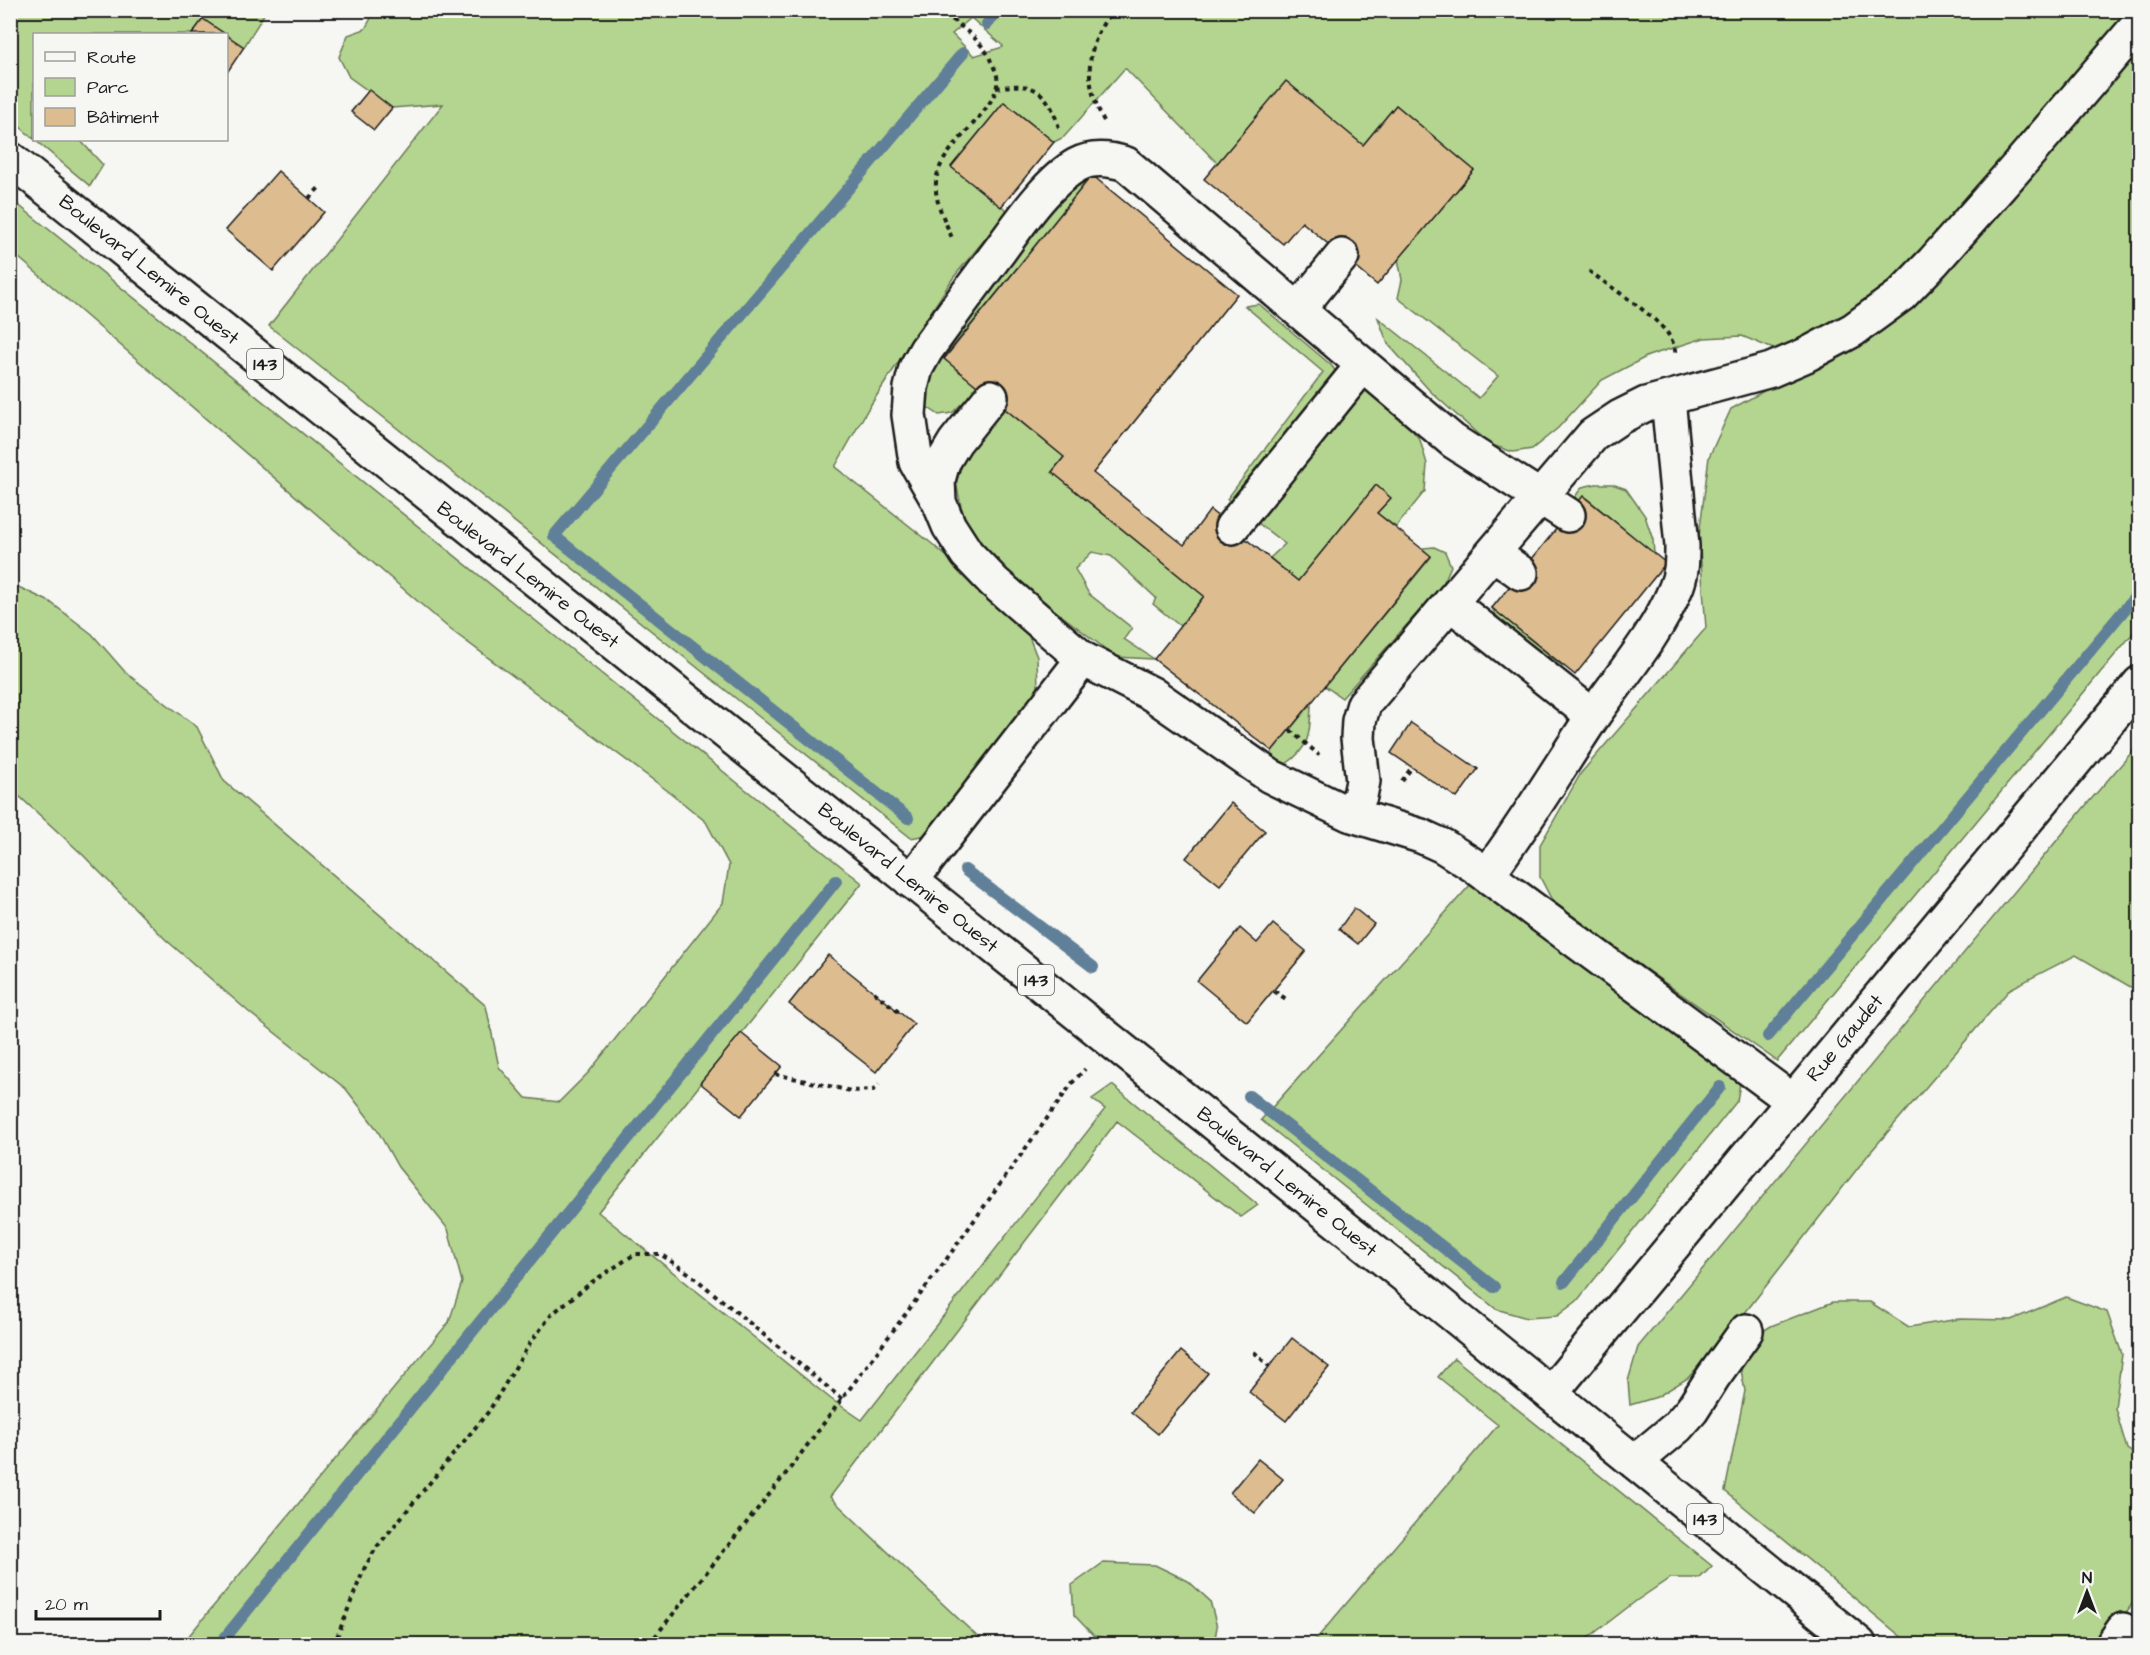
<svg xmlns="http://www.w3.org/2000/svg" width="2150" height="1655" font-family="'Architects Daughter',sans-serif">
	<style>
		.green { fill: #b4d58f; stroke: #687856; stroke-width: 1.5; fill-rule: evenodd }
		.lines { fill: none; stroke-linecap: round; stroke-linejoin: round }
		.stream { stroke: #607f98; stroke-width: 12 }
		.building { fill: #ddbc90; stroke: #1c1c1c; stroke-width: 1.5 }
		.minor-casing { stroke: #1c1c1c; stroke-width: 38 }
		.major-casing { stroke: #1c1c1c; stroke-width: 38 }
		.path { stroke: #1c1c1c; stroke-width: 4; stroke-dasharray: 4.5 4.5; stroke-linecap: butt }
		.minor { stroke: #f6f6f2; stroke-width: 33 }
		.major { stroke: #f6f6f2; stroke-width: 33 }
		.labels { text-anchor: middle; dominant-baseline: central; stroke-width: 4.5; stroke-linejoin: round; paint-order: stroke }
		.shield { fill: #f6f6f2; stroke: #5d5d5c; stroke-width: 1.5 }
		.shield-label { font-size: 18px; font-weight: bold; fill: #1c1c1c }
		.street-label { font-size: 20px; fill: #1c1c1c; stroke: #f6f6f2 }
	</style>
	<rect width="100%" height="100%" fill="#f6f6f2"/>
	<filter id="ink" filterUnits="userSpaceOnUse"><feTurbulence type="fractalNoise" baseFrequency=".0167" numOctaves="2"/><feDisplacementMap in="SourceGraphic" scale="12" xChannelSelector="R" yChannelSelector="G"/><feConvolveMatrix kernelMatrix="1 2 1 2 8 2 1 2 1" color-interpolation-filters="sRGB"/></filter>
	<g filter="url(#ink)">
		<path class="green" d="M 10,11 L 266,11 L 244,47 L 203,19 L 192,34 L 34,34 L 34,139 L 11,119 Z
			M 375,11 L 2129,11 L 1911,266 L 1867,309 L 1778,351 L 1742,336 L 1704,338 L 1648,356 L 1602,380 L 1558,428 L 1532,449 L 1513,452 L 1489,444 L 1430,391 L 1388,344 L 1378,318 L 1479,398 L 1498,376 L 1398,298 L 1402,280 L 1398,259 L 1474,170 L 1396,105 L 1363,145 L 1218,164 L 1125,68 L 1064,137 L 1054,142 L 1004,102 L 951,167 L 1008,211 L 953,278 L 868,409 L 835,467 L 931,543 L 998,601 L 1027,632 L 1037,657 L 1038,688 L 1026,719 L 969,790 L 926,835 L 911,838 L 269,326 L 443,104 L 392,108 L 349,77 L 339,57 L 348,35 L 365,29 ZM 971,18 L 1003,46 L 1003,47 L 974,56 L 952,34 Z
			M 2139,48 L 2139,626 L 1777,1061 L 1555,906 L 1540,877 L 1540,845 L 1581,773 L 1706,628 L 1699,536 L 1709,457 L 1731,409 L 1901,316 L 2013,199 Z
			M 35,140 L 80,140 L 103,165 L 90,186 Z
			M 1092,175 L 944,358 L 979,387 L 952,413 L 939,415 L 927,407 L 923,396 L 937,352 L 1068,188 Z
			M 11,199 L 862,883 L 598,1212 L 831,1399 L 862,1420 L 1105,1109 L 1092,1099 L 1112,1085 L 1258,1205 L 1241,1217 L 1117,1121 L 830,1497 L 985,1644 L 182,1644 L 449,1322 L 462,1282 L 448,1229 L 398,1167 L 376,1128 L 346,1089 L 250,1013 L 165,939 L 83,855 L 19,796 L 11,785 L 10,583 L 50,602 L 92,634 L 126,673 L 197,727 L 224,781 L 486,1006 L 499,1067 L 526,1098 L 559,1102 L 589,1072 L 723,903 L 729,865 L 706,822 L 672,794 L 451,630 L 11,251 Z
			M 1259,304 L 1331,365 C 1341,379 1351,389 1368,388 L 1398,412 L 1420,440 L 1427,464 L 1425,491 L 1396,527 L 1377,513 L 1390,498 L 1376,485 L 1298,581 L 1270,558 L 1285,544 L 1227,499 L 1323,372 L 1245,306 Z
			M 1000,405 L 1064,457 L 1052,472 L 1204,596 L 1180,626 L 1153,604 L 1156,598 L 1111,556 L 1092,552 L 1075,569 L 1089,594 L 1132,628 L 1124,639 L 1154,659 L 1116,657 L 1023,586 L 981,547 L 963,515 L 956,483 L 965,455 Z
			M 1596,484 L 1612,484 L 1626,489 L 1645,516 L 1653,540 L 1654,554 L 1584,496 L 1573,508 L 1572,501 L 1582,487 Z
			M 1434,547 L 1445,552 L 1451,566 L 1443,584 L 1342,698 L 1325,686 L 1431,557 L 1422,548 Z
			M 1492,608 L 1564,667 C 1546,655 1499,627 1492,608 Z
			M 1311,704 C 1310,731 1311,747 1286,764 L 1273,758 L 1272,751 Z
			M 2139,744 L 2139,992 L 2076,955 L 2010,989 L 1868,1155 L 1741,1318 L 1688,1378 L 1657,1397 L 1630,1405 L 1628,1381 L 1638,1347 L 2087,804 Z
			M 1471,884 L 1740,1083 L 1737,1101 L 1577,1301 L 1557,1316 L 1527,1318 L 1496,1309 L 1261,1120 Z
			M 2066,1297 L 2107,1312 L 2122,1354 L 2115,1408 L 2127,1449 L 2139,1457 L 2139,1594 L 2123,1617 L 2095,1644 L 1910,1644 L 1725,1491 L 1745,1391 L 1741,1370 L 1746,1342 L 1771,1326 L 1833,1302 L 1870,1302 L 1909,1327 L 1959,1319 L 2011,1320 Z
			M 1454,1358 L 1712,1566 L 1700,1578 L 1670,1578 L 1636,1601 L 1580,1644 L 1312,1644 L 1498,1425 L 1438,1377 Z
			M 1103,1563 L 1155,1565 L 1188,1581 L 1210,1601 L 1217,1627 L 1214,1644 L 1103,1644 L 1103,1637 L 1094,1636 L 1074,1615 L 1072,1585 Z"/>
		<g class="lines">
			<path class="stream" d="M 987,24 L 999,10
				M 908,818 L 554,536 L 963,53
				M 965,870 L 1093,967
				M 1768,1036 L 2140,591
				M 1249,1096 L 1494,1287
				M 1564,1282 L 1720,1087
				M 220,1644 L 836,881"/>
		</g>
		<path class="building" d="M 203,19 L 225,34 L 192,34 Z
			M 226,35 L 244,47 L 226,74 Z
			M 1286,81 L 1363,145 L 1396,105 L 1474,170 L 1377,285 L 1302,222 L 1283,244 L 1204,179 Z
			M 369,90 L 392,108 L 374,130 L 351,112 Z
			M 1004,102 L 1054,142 L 1001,207 L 951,167 Z
			M 278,171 L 324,212 L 273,271 L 226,230 Z
			M 1092,175 L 1237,294 L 1093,473 L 1184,545 L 1210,510 L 1298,581 L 1376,485 L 1391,498 L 1377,513 L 1431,556 L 1272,751 L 1154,659 L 1204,596 L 1052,472 L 1064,457 L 944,359 Z
			M 1583,496 L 1666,563 L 1575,675 L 1492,608 Z
			M 1411,723 L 1478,769 L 1457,798 L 1391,753 Z
			M 1231,803 L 1265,831 L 1220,885 L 1186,858 Z
			M 1354,908 L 1374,924 L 1358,944 L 1339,929 Z
			M 1273,924 L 1306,951 L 1247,1022 L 1197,981 L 1240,928 L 1257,943 Z
			M 828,955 L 914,1024 L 876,1072 L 789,1004 Z
			M 741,1033 L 782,1066 L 741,1116 L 700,1083 Z
			M 1292,1338 L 1329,1367 L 1286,1421 L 1249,1392 Z
			M 1181,1351 L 1208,1373 L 1158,1434 L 1131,1412 Z
			M 1258,1459 L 1283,1479 L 1255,1513 L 1230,1493 Z"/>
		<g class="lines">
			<defs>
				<path id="minor" d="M 1298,310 L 1342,256
					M 991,397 L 955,442 L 943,462 L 938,480 L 939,502 L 949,526 L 967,554 L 994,582 L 1083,659 L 1152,694 L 1270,776 L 1349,814 L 1421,836 L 1443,846 L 1473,865 L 1793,1101
					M 939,502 L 916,462 L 909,415 L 911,388 L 916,368 L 926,350 C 951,316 975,283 1000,250 C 1019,224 1048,181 1077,165 C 1092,157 1110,159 1126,164 L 1453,441 L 1568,515
					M 1232,527 L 1363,365
					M 1493,553 L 1521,573
					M 1450,603 L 1593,716
					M 1349,814 L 1360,796 L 1363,781 L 1358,738 L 1359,721 L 1364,704 L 1593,435 L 1620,417 L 1646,404 L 1771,370 L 1806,355 L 1853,330 L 1901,295 L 1933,262 L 2017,167 L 2140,23
					M 1487,875 C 1525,824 1558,769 1593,716 C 1620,677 1657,634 1675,590 C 1682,575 1682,562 1682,546 L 1668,398
					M 911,881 L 1083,659
					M 1551,1393 L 2140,683
					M 1635,1462 L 1677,1427 L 1692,1410 L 1713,1377 L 1746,1331
					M 2113,1644 L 2123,1630"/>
				<path id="major" d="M 10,159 L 1425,1292 L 1859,1644"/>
			</defs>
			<use href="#minor" class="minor-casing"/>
			<use href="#major" class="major-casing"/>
			<path class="path" d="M 937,10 C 953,19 983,41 990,59 C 992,64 996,70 997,76 C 1003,108 944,142 937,176 C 932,198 944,218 952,238
				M 996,88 C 1020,84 1038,83 1051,107 C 1055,114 1057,123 1060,130
				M 1104,121 C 1083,81 1085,48 1112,10
				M 309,198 L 321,186
				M 1589,271 C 1610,287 1654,314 1668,334 C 1673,341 1675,348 1676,356
				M 1290,730 L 1319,755
				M 1402,781 L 1412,767
				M 1274,991 L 1286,999
				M 874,992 L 900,1013
				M 775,1074 L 851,1091 L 873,1090 L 879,1084
				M 1254,1352 L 1269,1366
				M 331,1644 L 337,1637 L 364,1569 L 376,1548 L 489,1411 L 530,1343 L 552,1314 L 592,1282 L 635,1254 L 660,1254 L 690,1274 L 842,1399
				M 649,1644 L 788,1471 L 943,1264 L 1073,1082 L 1085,1069"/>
			<use href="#minor" class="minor"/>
			<use href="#major" class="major"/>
		</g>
	</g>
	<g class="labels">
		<g class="shield">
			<rect x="247" y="349" width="36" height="30" rx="4.5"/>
			<rect x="1018" y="965" width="36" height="30" rx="4.5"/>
			<rect x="1687" y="1504" width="36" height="30" rx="4.5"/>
		</g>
		<g class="shield-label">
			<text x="265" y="364">143</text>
			<text x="1036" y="980">143</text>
			<text x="1705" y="1519">143</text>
		</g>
		<g class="street-label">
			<text transform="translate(149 270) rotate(39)">Boulevard Lemire Ouest</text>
			<text transform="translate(528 575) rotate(38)">Boulevard Lemire Ouest</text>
			<text transform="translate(908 878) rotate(39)">Boulevard Lemire Ouest</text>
			<text transform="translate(1845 1038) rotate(-50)">Rue Gaudet</text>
			<text transform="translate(1287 1182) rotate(39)">Boulevard Lemire Ouest</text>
		</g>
	</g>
	<rect width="2150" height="1655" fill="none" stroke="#f6f6f2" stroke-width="36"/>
	<rect x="18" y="18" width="2114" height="1619" fill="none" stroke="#1c1c1c" stroke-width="2" filter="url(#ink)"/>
	<rect x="33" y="33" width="195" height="108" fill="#f6f6f2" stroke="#9f9f9c" stroke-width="1.5"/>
	<rect x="45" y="52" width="30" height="9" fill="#f6f6f2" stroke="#9f9f9c" stroke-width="1.5"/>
	<text x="87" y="63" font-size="18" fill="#1c1c1c">Route</text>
	<rect x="45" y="78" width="30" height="18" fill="#b4d58f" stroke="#9f9f9c" stroke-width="1.5"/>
	<text x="87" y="93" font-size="18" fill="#1c1c1c">Parc</text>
	<rect x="45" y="108" width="30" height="18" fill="#ddbc90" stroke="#9f9f9c" stroke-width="1.5"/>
	<text x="87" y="123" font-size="18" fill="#1c1c1c">Bâtiment</text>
	<g transform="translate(2087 1592)" stroke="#f6f6f2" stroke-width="4.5" paint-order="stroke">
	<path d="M0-4.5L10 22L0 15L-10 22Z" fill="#1c1c1c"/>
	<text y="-9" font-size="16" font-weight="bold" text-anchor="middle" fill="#1c1c1c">N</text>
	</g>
	<path d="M36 1610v9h124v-9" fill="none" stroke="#1c1c1c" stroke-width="3"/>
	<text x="45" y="1610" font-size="18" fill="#1c1c1c" stroke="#f6f6f2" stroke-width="4.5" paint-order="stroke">20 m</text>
</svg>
